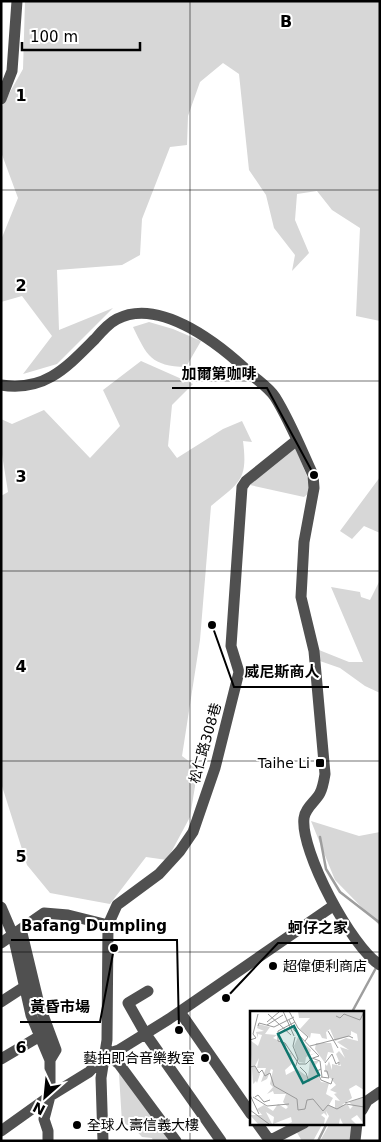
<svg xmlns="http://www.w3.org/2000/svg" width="381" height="1142" font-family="'DejaVu Sans','Noto Sans TC',sans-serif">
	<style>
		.green { fill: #d7d7d7 }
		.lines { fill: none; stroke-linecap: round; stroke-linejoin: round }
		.stream { stroke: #9e9e9e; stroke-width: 2.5 }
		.minor { stroke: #505050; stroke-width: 11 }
		.grid { fill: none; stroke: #000; stroke-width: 1; stroke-opacity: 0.55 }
		.poi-dot { fill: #000; stroke: #fff; stroke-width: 2 }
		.labels { text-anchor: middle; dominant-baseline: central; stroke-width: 4; stroke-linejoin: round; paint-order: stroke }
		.street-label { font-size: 14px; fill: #000; stroke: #fff }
		.poi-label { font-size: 14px; fill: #000; stroke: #fff; text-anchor: end }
		.inset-road { fill: none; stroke: #999; stroke-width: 1 }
		.view { fill: #0f766e; fill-opacity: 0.15; stroke: #0f766e; stroke-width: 2.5 }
		.inset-edge { fill: none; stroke: #000; stroke-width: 2.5 }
		.grid-label { font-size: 16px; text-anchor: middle; font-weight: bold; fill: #000; stroke: #fff; stroke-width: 4; stroke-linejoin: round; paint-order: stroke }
		.leader { fill: none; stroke: #000; stroke-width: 2 }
		.callout-dot { fill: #000; stroke: #fff; stroke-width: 2 }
		.callout-label { font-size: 15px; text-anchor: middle; font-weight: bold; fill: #000; stroke: #fff; stroke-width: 4; stroke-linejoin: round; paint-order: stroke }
	</style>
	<rect width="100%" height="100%" fill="#fff"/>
	<path class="green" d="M 25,1 L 380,1 L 380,321 L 356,316 L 360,228 L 332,210 L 317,191 L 297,194 L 295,220 L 309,253 L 292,271 L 295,255 L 274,228 L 266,195 L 249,170 L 239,74 L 223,63 L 200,82 L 188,116 L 187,145 L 170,147 L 142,219 L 140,255 L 122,265 L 57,270 L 59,330 L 113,308 L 57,364 L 23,374 L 52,336 L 22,296 L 1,302 L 1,240 L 18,198 L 1,152 L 1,108 L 23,69 Z
		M 149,322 L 173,329 L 201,341 L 186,367 C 151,366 147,356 133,327 Z
		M 141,361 L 193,384 L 172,405 L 168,446 L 177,458 L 223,429 L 242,421 L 252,442 L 243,441 C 248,480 240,482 211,506 L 200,640 L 182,756 L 198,768 L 190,817 L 167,860 L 146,857 L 110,904 L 50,893 L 27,865 L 1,783 L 1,496 L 8,492 L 1,448 L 1,419 L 12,424 L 44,410 L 90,458 L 120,426 L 103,390 Z
		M 294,445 L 309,481 L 309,493 L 304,497 L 250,485 Z
		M 380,477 L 380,533 L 364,526 L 352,539 L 340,531 Z
		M 380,580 L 380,693 L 365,686 L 340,668 L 317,660 L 319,650 L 349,662 L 363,662 L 331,587 L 360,592 L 361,597 L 370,600 Z
		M 311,821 L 359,836 L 380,832 L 380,926 L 335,880 Z
		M 125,1073 L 167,1138 L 167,1141 L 153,1141 L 152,1138 L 142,1137 L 133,1127 L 122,1123 L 119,1074 Z
		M 308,1123 L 323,1123 L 313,1141 L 302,1141 L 296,1131 Z
		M 330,1123 L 354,1123 L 352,1141 L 320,1141 Z"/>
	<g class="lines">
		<path class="stream" d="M 320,837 L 326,869 L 340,892 L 380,923
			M 352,1012 L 377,966
			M 318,1141 L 327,1123"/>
		<path class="minor" d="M 1,99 L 12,71 L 17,1
			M 1,385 C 45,392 67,367 95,339 C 101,332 109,323 117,319 C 161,296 223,347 253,376 C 260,382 270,389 275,397 C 290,421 301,449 313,475 L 314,488 L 304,542 L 301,597 L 314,651 L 325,774 C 324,780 323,787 320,793 C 316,801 305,808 304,818 C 300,851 352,948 380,965
			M 1,907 L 13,935 L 31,1015 L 50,1060 L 50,1096 L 44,1119 L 48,1131 L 48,1141
			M 21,929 L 39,1004 L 56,1050 L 50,1060
			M 1,943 L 44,913 L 68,915 L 108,925
			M 148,991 L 128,1003 L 145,1033 L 221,1141
			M 1,1002 L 24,987
			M 180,1012 L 251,1114
			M 106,1054 L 119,1064 L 176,1141
			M 1,1059 L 40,1036
			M 362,1110 L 367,1101 L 380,1092
			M 257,1123 L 270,1141
			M 1,1131 L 50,1096 L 89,1072 L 106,1054 L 119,1050 L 169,1019 L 333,906
			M 103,1141 L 101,1078 L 107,1040 L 108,925 L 117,905 L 159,874 L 180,851 L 193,832 L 215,768 L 239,672 L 231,646 L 242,487 L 246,481 L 297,440
			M 269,1141 L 304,1123
			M 355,1141 L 357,1123"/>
	</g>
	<path class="grid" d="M 190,1 L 190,1141M 1,190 L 380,190M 1,381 L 380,381M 1,571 L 380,571M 1,761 L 380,761M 1,952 L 380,952"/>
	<g class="poi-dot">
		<rect x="315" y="758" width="10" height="10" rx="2.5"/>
		<circle cx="273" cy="966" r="5"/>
		<circle cx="205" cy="1058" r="5"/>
		<circle cx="77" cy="1125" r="5"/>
	</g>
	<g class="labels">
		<g class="street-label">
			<text transform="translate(205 743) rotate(-74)">松仁路308巷</text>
		</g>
		<g class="poi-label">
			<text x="310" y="763">Taihe Li</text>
			<text x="283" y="966" text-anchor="start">超偉便利商店</text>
			<text x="195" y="1058">藝拍即合音樂教室</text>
			<text x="87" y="1125" text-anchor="start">全球人壽信義大樓</text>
		</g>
	</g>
	<g transform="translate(250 1011)">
		<rect width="114" height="114" fill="#fff"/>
		<path d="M 48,0 L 114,0 L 114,79 L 106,74 L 99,78 L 102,87 L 92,94 L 98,94 L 100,98 L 103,95 L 99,91 L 114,86 L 114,113 L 107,104 L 101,108 L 106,113 L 93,113 L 90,107 L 89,113 L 75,113 L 79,105 L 76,100 L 77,105 L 74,102 L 71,104 L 75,107 L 74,113 L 38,113 L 42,111 L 41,106 L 23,113 L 24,106 L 16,101 L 22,113 L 8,113 L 0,104 L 12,104 L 7,98 L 14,94 L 23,100 L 28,93 L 36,98 L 38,96 L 33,91 L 36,83 L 24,83 L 23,80 L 17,83 L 23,76 L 20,73 L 23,59 L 21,58 L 17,68 L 11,71 L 16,57 L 7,57 L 9,47 L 5,55 L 10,63 L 7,72 L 6,70 L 3,73 L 0,29 L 8,35 L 12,24 L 8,23 L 8,27 L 6,21 L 14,20 L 7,17 L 8,13 L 20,16 L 15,23 L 27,24 L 23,27 L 36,33 L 36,41 L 41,42 L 43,52 L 35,59 L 36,64 L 47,58 L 58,66 L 60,50 L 69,50 L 64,56 L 71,71 L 79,72 L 76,83 L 83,87 L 79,94 L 85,97 L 85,89 L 90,90 L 84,83 L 87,82 L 80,79 L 86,74 L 75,60 L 75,53 L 77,55 L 79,50 L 82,59 L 82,53 L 91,55 L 86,43 L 89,40 L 95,47 L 90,36 L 99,39 L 87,31 L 96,27 L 108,30 L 107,23 L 101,20 L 101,24 L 85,30 L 80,18 L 76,21 L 77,28 L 72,27 L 70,23 L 61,22 L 60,27 L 50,18 L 60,7 L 49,7 ZM 48,26 L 61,39 L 59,44 L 66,42 L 56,46 L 55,52 L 49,51 L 44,35 ZM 66,32 L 81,32 L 84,42 L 78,41 L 75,52 L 65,38 Z" fill="#d7d7d7"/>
		<path class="inset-road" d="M 33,0 L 44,25M 39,0 L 48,17 L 58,26 L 55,30M 18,3 L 41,24M 86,5 L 90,7 L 94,3 L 110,9 L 114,1M 39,9 L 44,19 L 69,45 L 63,47M 17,11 L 29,1M 17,14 L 33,4M 8,15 L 9,12 L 24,16 L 44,6M 78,20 L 88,37M 45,26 L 43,35 L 48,48 L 45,57M 0,29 L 6,27 L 3,23 L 8,3M 35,32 L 49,53 L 56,53 L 62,47M 35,32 L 28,30 L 28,20 L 45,11M 60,35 L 99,25 L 103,27M 62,47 L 70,50 L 72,66M 75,52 L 82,43 L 86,53 L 89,51 L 89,54M 0,56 L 5,55 L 9,62 L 12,59 L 15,65 L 20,62 L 24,75 L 47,88 L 48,99 L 55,98 L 57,89 L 63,88 L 73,100 L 78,94 L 87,98 L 96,93 L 114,96M 50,56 L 56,62 L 59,71M 71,58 L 67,60 L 71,69 L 81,73 L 83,67M 71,66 L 79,67 L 77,60 L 74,60M 0,84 L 9,103M 3,86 L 17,95 L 39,93M 5,86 L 8,84 L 14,91 L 20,89M 95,92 L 114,86M 0,99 L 19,113"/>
		<path class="view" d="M 44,15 L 69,64 L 53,72 L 28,23 Z"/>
		<rect width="114" height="114" class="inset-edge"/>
	</g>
	<g class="grid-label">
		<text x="286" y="27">B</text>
		<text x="21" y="101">1</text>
		<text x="21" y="291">2</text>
		<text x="21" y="482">3</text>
		<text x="21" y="672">4</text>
		<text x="21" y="862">5</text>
		<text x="21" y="1053">6</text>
	</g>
	<path class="leader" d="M314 475L267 388H172M212 625L234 687H329M179 1030L177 940H11M226 998L278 943H358M114 948L100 1022H20"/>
	<g class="callout-dot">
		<circle cx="314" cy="475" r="5"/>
		<circle cx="212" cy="625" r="5"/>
		<circle cx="179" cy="1030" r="5"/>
		<circle cx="226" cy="998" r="5"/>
		<circle cx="114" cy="948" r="5"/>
	</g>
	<g class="callout-label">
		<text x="219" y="379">加爾第咖啡</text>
		<text x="282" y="677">威尼斯商人</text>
		<text x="94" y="931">Bafang Dumpling</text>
		<text x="318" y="933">蚵仔之家</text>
		<text x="60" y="1012">黃昏市場</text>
	</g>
	<rect width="381" height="1142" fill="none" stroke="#000000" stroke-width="5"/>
	<g transform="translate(45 1097) rotate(207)" stroke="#ffffff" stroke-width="4" paint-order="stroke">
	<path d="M0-4L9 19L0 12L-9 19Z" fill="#000000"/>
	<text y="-8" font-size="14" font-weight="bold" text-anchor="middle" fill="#000000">N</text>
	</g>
	<path d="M22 42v8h118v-8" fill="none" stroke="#000000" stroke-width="2.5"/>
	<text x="30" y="42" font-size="15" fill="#000000" stroke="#ffffff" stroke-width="4" paint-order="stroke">100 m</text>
</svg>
